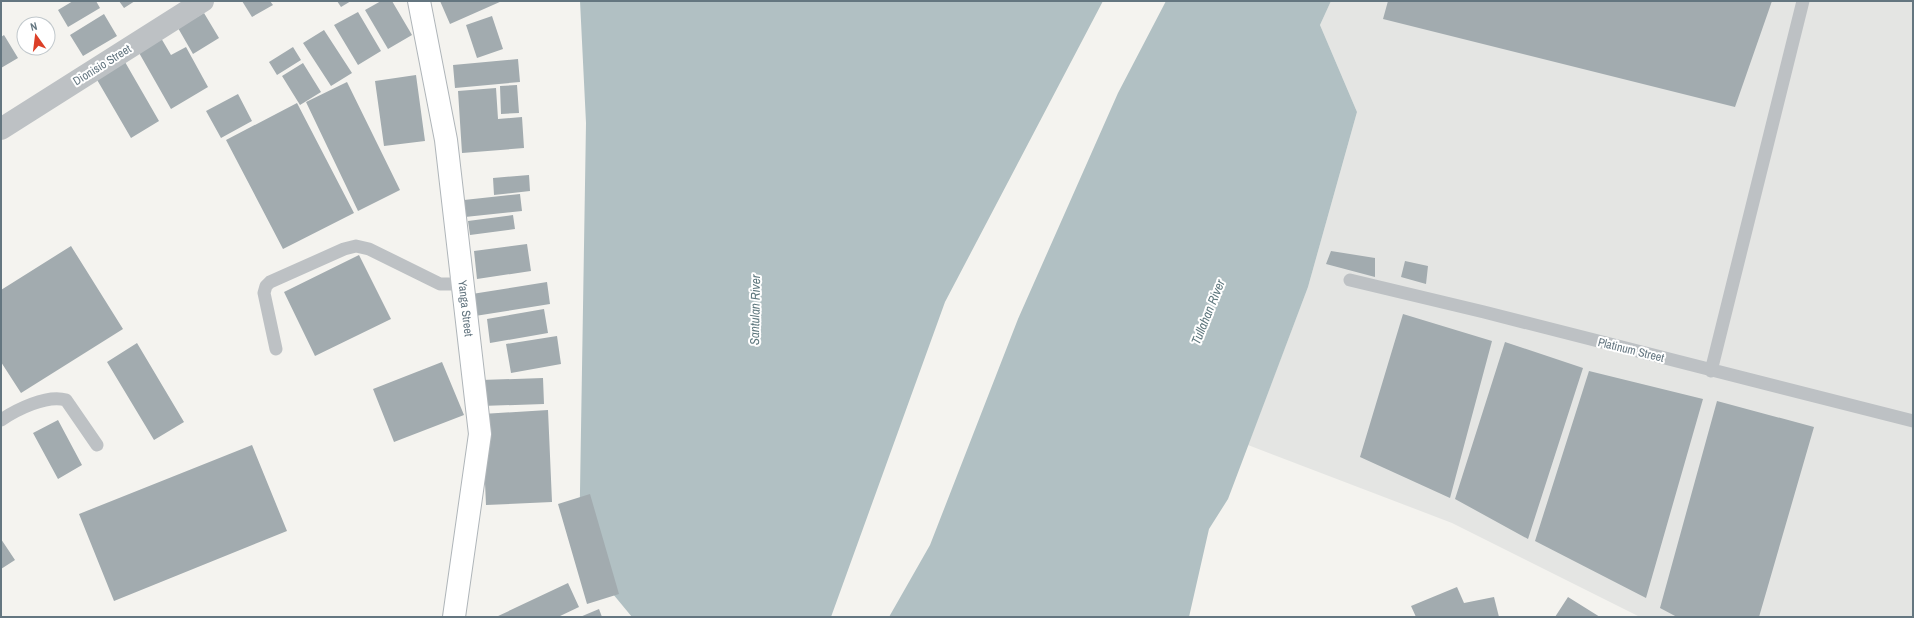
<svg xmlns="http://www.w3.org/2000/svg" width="1914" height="618" font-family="'Archivo Narrow',sans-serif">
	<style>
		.built { fill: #e4e5e3 }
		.water { fill: #b1c0c3 }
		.building { fill: #a2abaf }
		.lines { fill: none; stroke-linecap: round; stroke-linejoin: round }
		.secondary-casing { stroke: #afb5b9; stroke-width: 24 }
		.lane { stroke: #bdc1c4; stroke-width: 13 }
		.street { stroke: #bdc1c4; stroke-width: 22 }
		.secondary { stroke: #fff; stroke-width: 22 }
		.labels { text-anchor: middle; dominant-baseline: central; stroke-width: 4; stroke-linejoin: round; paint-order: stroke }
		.street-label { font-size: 12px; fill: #647680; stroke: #fff }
		.water-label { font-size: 13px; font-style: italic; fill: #5f787e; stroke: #fff }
	</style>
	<rect width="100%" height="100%" fill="#f4f3ef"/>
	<path class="built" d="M 1331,1 L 1913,1 L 1913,617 L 1640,617 L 1452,523 L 1248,445 L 1308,287 L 1357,112 L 1320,25 Z"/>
	<path class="water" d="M 580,1 L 1103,1 L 945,302 L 831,617 L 632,617 L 579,553 L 586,123 Z
		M 1166,1 L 1331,1 L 1320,25 L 1357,112 L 1308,287 L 1228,499 L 1209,529 L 1189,617 L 889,617 L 930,545 L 1018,319 L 1118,93 Z"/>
	<path class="building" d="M 73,1 L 96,1 L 100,8 L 68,27 L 58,10 Z
		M 119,1 L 135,1 L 124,8 Z
		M 242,1 L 270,1 L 273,5 L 252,17 Z
		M 337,1 L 351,1 L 341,7 Z
		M 381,1 L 392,1 L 412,35 L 388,49 L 365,10 Z
		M 440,1 L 502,1 L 450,24 Z
		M 1388,1 L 1772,1 L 1735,107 L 1383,19 Z
		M 358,12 L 381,51 L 358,65 L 334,25 Z
		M 204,13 L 219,38 L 193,54 L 178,28 Z
		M 104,14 L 117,36 L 83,56 L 70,35 Z
		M 492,16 L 503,49 L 477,58 L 466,25 Z
		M 324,30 L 352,73 L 331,86 L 303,43 Z
		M 4,35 L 18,58 L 1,68 L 1,37 Z
		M 161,38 L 171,55 L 186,47 L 208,87 L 171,109 L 138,51 Z
		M 293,47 L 301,60 L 277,75 L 269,62 Z
		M 518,59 L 520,82 L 455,88 L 453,65 Z
		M 125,62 L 159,121 L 131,138 L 96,78 Z
		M 303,63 L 321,92 L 300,105 L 282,76 Z
		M 416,75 L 425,141 L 384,146 L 375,81 Z
		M 347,82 L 400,190 L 358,211 L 306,102 Z
		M 517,85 L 519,113 L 501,114 L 500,86 Z
		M 496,88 L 498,119 L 522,117 L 524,148 L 462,153 L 458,91 Z
		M 238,94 L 252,121 L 221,138 L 206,111 Z
		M 297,103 L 354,213 L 283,249 L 226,140 Z
		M 529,175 L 530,191 L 494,195 L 493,178 Z
		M 520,194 L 522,211 L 465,217 L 464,200 Z
		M 513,215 L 515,229 L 470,235 L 468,221 Z
		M 527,244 L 531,271 L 477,279 L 474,251 Z
		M 71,246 L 123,329 L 21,393 L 1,362 L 1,290 Z
		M 1331,251 L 1375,258 L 1375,277 L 1326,264 Z
		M 359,255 L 391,319 L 315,356 L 284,292 Z
		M 1405,261 L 1428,266 L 1426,284 L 1401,277 Z
		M 547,282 L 550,304 L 475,316 L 472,294 Z
		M 544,309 L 548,333 L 490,343 L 487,319 Z
		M 1403,314 L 1492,341 L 1450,498 L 1360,457 Z
		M 557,336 L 561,364 L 511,373 L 506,344 Z
		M 1505,342 L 1583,368 L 1528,539 L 1455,499 Z
		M 137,343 L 184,422 L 154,440 L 107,362 Z
		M 442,362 L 464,415 L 394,442 L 373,389 Z
		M 1589,371 L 1703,399 L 1646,598 L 1535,541 Z
		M 543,378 L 544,404 L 481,406 L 481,380 Z
		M 1717,401 L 1814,427 L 1759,617 L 1677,617 L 1660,608 Z
		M 548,410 L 552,502 L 486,505 L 482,414 Z
		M 58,420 L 82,465 L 58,479 L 33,433 Z
		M 252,445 L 287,531 L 114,601 L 79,514 Z
		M 590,494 L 619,594 L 587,604 L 558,504 Z
		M 1,539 L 15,560 L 1,569 Z
		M 568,583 L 579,607 L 558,617 L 496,617 Z
		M 1457,587 L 1464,603 L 1494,597 L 1499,617 L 1416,617 L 1411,606 Z
		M 1568,597 L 1600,617 L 1555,617 Z
		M 599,609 L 602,617 L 580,617 Z"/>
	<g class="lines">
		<defs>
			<g id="secondary">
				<path id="s1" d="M 419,1 L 446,140 L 480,434 L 454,617"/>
			</g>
		</defs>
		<use href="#secondary" class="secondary-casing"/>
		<path class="lane" d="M 1350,280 L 1484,312 L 1913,421
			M 276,349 L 264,293 L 266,286 L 270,282 L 344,249 L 356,246 L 369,249 L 440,284 L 462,284
			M 1711,371 L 1803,1
			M 1,420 C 16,410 47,394 66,400 L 97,445"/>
		<path class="street" d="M 1,129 L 203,1"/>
		<use href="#secondary" class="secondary"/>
	</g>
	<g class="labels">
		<g class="street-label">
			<text transform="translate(102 65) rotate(-32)">Dionisio Street</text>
			<text stroke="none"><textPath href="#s1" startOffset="311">Yanga Street</textPath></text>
			<text transform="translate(1631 350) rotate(14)">Platinum Street</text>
		</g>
		<g class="water-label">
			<text transform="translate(755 310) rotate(-89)">Santulan River</text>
			<text transform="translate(1208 312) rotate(-68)">Tullahan River</text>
		</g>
	</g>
	<rect width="1914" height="618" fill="none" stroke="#647680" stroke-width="4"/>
	<g transform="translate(36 36) rotate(346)"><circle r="19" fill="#ffffff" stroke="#c1c8cc"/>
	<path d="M0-3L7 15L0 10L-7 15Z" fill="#dc3f27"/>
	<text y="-6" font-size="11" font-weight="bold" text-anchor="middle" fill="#647680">N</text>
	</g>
</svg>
